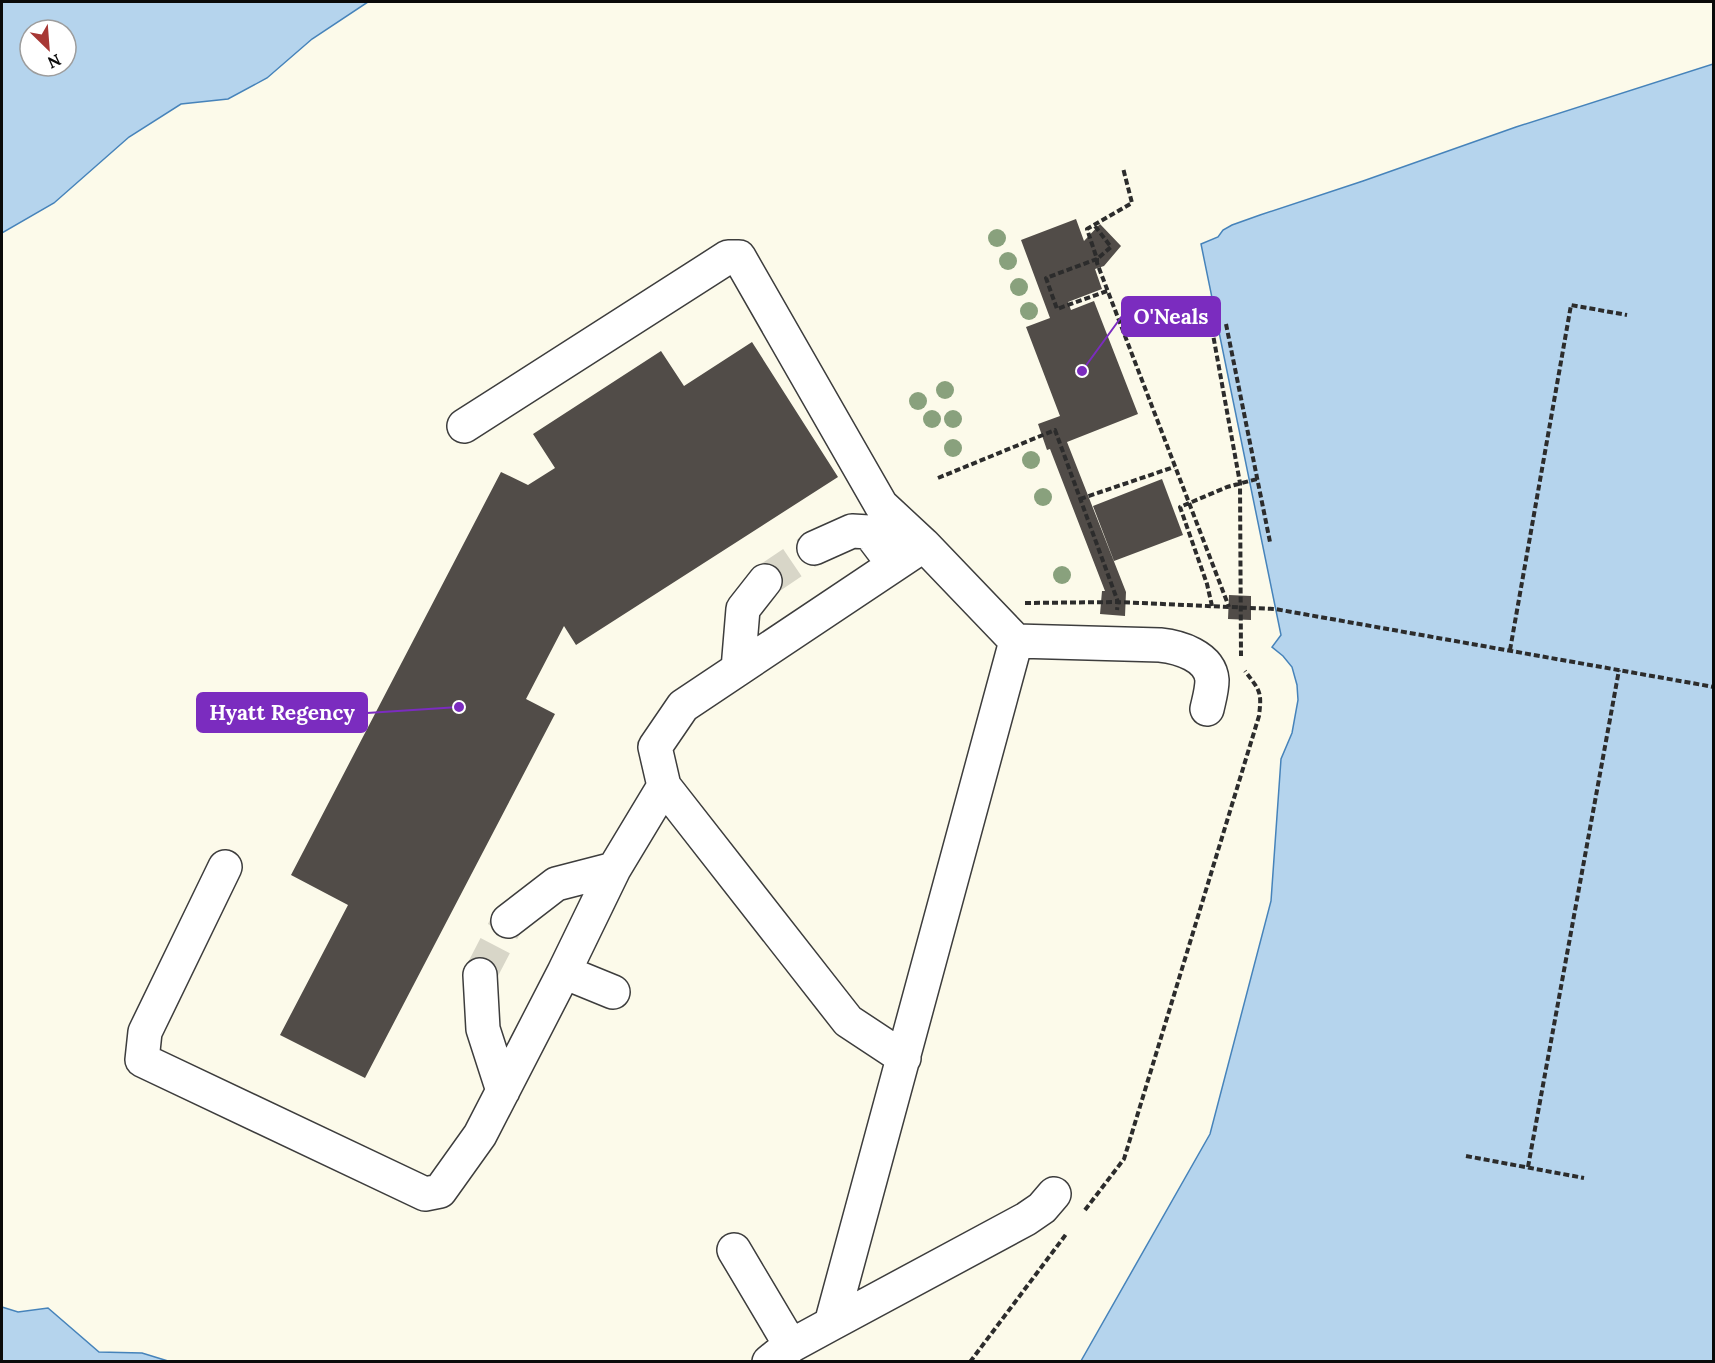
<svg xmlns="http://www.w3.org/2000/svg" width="1715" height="1363" font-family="Lora,serif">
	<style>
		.water { fill: #b5d4ed; stroke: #4683ba; stroke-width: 1.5; fill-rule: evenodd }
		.building { fill: #514c48 }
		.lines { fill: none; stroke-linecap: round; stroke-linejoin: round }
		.minor-tunnel { stroke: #d8d6c8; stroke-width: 33; stroke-dasharray: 33 16; stroke-linecap: butt }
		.minor-casing { stroke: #3d3d3d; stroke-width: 36 }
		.path { stroke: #2c2c2c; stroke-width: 4; stroke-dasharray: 6 3; stroke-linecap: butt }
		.minor { stroke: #fff; stroke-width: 33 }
		.tree { fill: #89a17d }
		.leader { fill: none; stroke: #7b2cbf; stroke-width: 2 }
		.callout-dot { fill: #7b2cbf; stroke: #fff; stroke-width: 2 }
		.callout { fill: #7b2cbf; stroke: #7b2cbf; stroke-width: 2 }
		.callout-label { font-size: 21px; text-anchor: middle; font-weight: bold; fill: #fff }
	</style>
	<rect width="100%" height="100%" fill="#fcfaea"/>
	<path class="water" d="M 2,2 L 368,2 L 312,39 L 267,78 L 228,99 L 181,104 L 129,137 L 54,203 L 2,233 ZM 30,30 L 66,30 L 66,66 L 30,66 Z
		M 1713,64 L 1713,1361 L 1081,1361 L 1210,1134 L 1271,901 L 1281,759 L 1292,733 L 1298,700 L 1297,685 L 1292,667 L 1283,656 L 1272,647 L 1281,635 L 1201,244 L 1218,237 L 1223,230 L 1232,225 L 1260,215 L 1363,181 L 1516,127 Z
		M 2,1307 L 18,1312 L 48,1308 L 99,1352 L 142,1353 L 168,1361 L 2,1361 Z"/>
	<path class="building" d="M 1076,219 L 1084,241 L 1100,224 L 1121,246 L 1104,266 L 1095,269 L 1102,289 L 1068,302 L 1071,310 L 1094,301 L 1138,414 L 1067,442 L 1126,592 L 1125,616 L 1100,614 L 1102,591 L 1105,591 L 1050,449 L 1047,450 L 1038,424 L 1060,416 L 1026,327 L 1050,318 L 1021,240 Z
		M 752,342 L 838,477 L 576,645 L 564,626 L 526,699 L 555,714 L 365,1078 L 280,1035 L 348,905 L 291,875 L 501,472 L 528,485 L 555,468 L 533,434 L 661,351 L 684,386 Z
		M 1162,479 L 1183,535 L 1114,561 L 1093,506 Z
		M 1229,595 L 1251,596 L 1251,620 L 1228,619 Z"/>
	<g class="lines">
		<path class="minor-tunnel" d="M 765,581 L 814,548
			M 480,975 L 508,921"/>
		<defs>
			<path id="minor" d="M 464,426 L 728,257 L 739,257 L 881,505 L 924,545
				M 814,548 L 852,531 L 869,532 L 894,565
				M 738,669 L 743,609 L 765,581
				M 225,867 L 145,1032 L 142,1060 L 425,1194 L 440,1191 L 480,1135 L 564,972 L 613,992
				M 508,921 L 556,884 L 614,869
				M 564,972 L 614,869 L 664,786
				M 480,975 L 483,1029 L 503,1091
				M 904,1058 L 848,1021 L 664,786 L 655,747 L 683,706 L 924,545 L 1016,641 L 1160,645 C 1179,647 1210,656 1212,680 C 1212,690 1209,700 1207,709
				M 734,1250 L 791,1346
				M 831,1324 L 1016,641
				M 769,1362 L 785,1349 L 831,1324 L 1026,1219 L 1042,1208 L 1054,1194"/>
		</defs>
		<use href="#minor" class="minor-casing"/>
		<path class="path" d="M 1095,226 L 1111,247 L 1097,259 L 1097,263 L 1229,607
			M 1107,291 L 1057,309 L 1046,278 L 1097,259 L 1087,229 L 1132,203 L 1123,168
			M 1226,324 L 1270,542
			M 1212,329 L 1240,483 L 1241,656
			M 938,478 L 1055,430 L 1118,602 L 1117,610
			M 1080,499 L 1174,467
			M 1025,603 L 1118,602 L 1275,609 L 1714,687
			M 1212,606 L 1207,584 L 1180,507 L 1227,487 L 1257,479
			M 1510,650 L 1571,305 L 1627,315
			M 1466,1156 L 1584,1178
			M 1528,1167 L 1619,670
			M 1085,1210 L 1124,1159 L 1259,716 C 1262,691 1260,691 1245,671
			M 970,1362 L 1067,1233"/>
		<use href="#minor" class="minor"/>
	</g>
	<g class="tree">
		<circle cx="997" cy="238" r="9"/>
		<circle cx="1008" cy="261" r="9"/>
		<circle cx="1019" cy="287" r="9"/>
		<circle cx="1029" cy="311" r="9"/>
		<circle cx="945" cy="390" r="9"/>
		<circle cx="918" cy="401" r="9"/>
		<circle cx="932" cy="419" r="9"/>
		<circle cx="953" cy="419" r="9"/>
		<circle cx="953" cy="448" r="9"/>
		<circle cx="1031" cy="460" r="9"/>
		<circle cx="1043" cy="497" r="9"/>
		<circle cx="1062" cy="575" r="9"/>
	</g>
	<path class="leader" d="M1082 371L1122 316M459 707L367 713"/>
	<g class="callout-dot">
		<circle cx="1082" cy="371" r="6"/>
		<circle cx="459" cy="707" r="6"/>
	</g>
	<g class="callout">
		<rect x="1122" y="297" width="98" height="39" rx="6"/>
		<rect x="197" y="693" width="170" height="39" rx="6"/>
	</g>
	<g class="callout-label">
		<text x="1171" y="324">O'Neals</text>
		<text x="282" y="720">Hyatt Regency</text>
	</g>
	<rect width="1715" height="1363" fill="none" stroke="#0a0a0a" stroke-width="6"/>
	<g transform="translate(48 48) rotate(155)"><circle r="28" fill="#ffffff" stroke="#9d9d9d" stroke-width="1.5"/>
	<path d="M0-4.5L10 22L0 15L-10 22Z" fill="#a73835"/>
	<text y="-9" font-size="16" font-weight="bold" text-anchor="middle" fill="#0a0a0a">N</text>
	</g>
</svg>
